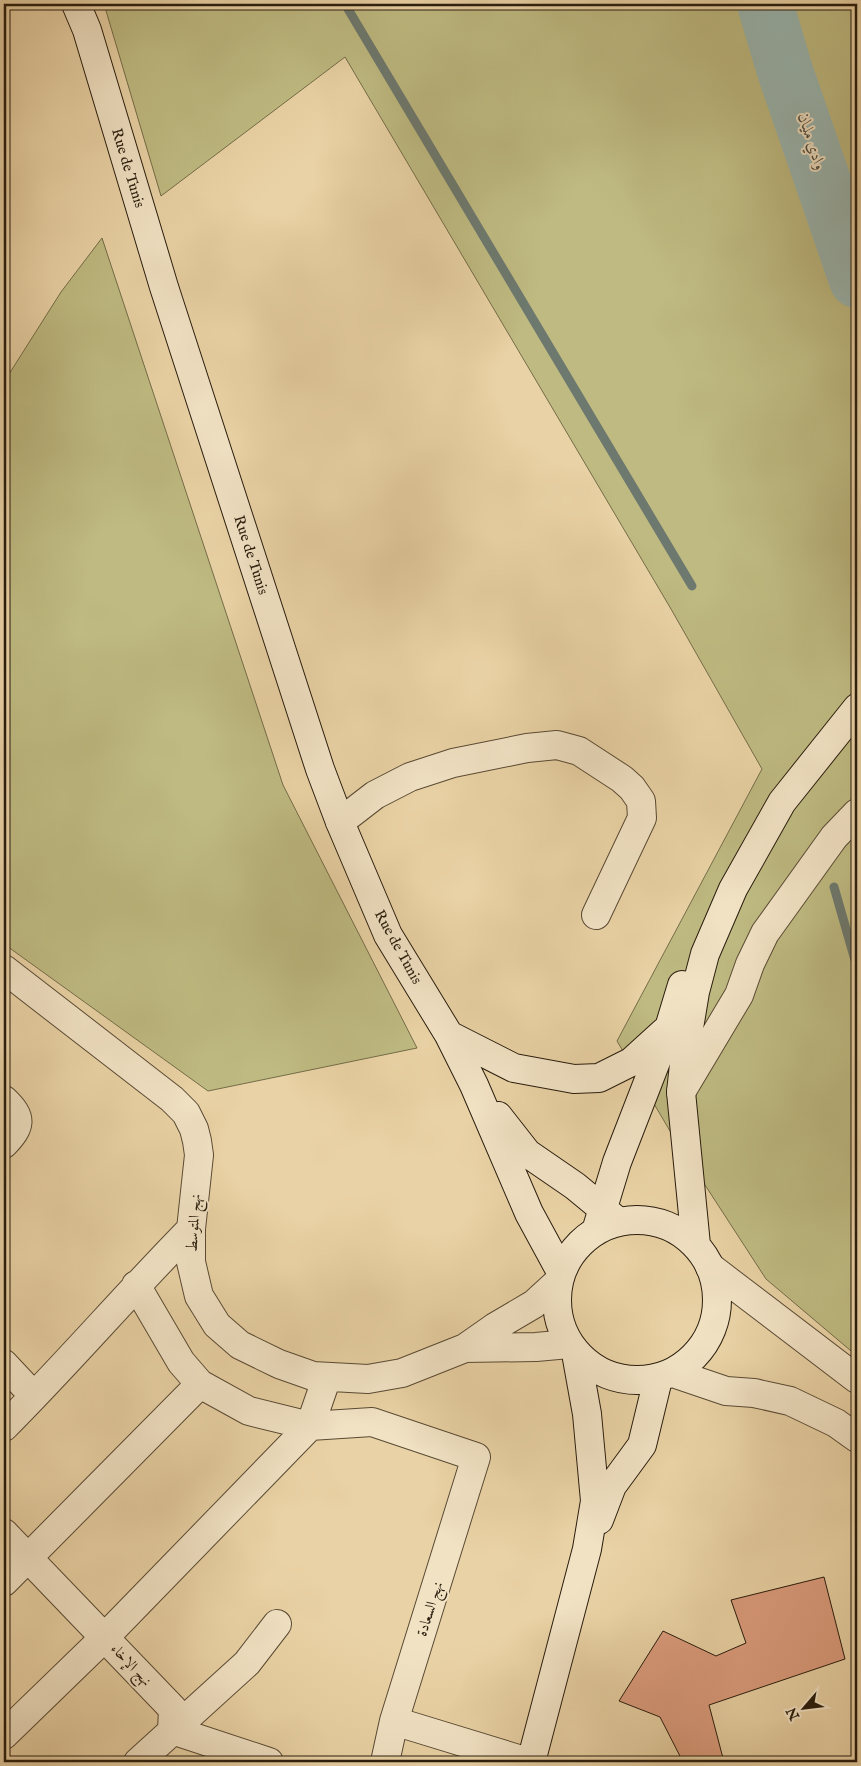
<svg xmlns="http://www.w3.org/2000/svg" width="861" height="1766" font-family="'IM FELL English',Amiri,serif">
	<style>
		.green { fill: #beba81; stroke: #746c48 }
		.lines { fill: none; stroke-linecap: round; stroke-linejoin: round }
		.stream { stroke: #6d796f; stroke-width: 9 }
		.river { stroke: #9ab6b0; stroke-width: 56 }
		.building { fill: #db9c7d; stroke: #291d0e }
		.street-casing { stroke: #594a34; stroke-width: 30 }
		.secondary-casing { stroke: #291d0e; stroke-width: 30 }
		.street { stroke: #f1e2c4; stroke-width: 28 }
		.secondary { stroke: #f1e2c4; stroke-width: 28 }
		.labels { text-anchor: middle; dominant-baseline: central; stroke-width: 4; stroke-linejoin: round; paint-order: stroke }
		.street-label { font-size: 15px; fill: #291d0e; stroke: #f1e2c4 }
		.water-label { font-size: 16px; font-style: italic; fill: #4b4b3f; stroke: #f1e2c4 }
	</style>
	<rect width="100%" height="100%" fill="#e9d2a5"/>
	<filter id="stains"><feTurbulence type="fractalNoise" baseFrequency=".004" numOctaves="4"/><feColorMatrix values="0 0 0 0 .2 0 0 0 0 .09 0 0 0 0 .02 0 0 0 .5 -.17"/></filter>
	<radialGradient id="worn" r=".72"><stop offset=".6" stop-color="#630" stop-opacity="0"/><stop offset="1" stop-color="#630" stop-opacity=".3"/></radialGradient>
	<path class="green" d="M 104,4 L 857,4 L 857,1356 L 766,1279 L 670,1131 L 617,1041 L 762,769 L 671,609 L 345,57 L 161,196 Z
		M 102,238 L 283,785 L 417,1048 L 208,1091 L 4,944 L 4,382 L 61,292 Z"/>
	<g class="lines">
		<path class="stream" d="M 345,4 L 692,586
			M 834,887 L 857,967"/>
		<path class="river" d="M 765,4 L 785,71 L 857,280"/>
	</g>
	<path class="building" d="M 824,1577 L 845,1659 L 709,1705 L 724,1762 L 683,1762 L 660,1717 L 619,1701 L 663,1631 L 716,1656 L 746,1643 L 731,1600 Z"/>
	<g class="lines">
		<defs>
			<path id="street" d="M 340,822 L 375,795 L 410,777 L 453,763 L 527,748 L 557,745 L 579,751 L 622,779 L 632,788 L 641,801 L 642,818 L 596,915
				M 4,969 L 172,1099 L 186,1113 L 194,1129 L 197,1141 L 199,1155 L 191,1229 L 191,1262 L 199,1296 L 217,1325 L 240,1345 L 279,1364 L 313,1376 L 368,1379 L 402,1373 L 465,1348 L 495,1327 L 534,1304 L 558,1282
				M 681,1092 L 739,995 L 750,964 L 765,933 L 834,837 L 857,813
				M 4,1100 C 23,1118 21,1126 4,1144
				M 710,1267 L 857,1379
				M 136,1285 L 181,1362 L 200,1384 L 249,1411 L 310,1426 L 372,1422 L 476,1457 L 394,1721 L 385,1762
				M 465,1348 L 536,1347 L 569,1344
				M 4,1364 L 34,1396
				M 673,1373 L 726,1391 L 754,1393 L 790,1401 L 836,1423 L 857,1438
				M 4,1427 C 68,1363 127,1294 191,1229
				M 4,1533 L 173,1709 L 172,1730 L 269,1762
				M 4,1582 L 200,1384
				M 394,1721 L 528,1762
				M 4,1735 L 105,1637 L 310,1426 L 327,1377
				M 138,1762 L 247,1663 L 277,1624"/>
			<path id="secondary" d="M 76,4 L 87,30 L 164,287 L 320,769 L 340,822 L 388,935 L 449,1035 L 474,1085 L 529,1213 L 561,1272
				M 449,1035 L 514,1068 L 574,1079 L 599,1078 L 631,1062 L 664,1032
				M 498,1116 L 527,1153 L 575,1186 L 615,1219
				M557 1300a80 80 0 1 1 160 0a80 80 0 1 1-160 0Z
				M 596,1231 L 617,1162 L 669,1028 L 682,985
				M 696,1245 L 681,1092 L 686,1046 L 695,992 L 705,954 L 733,889 L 782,802 L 857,708
				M 599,1520 L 612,1486 L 642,1445 L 658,1379
				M 531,1762 L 587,1549 L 595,1501 L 587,1414 L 576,1353"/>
		</defs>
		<use href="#street" class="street-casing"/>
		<use href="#secondary" class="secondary-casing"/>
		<use href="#street" class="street"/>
		<use href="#secondary" class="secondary"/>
	</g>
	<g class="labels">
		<g class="street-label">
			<text transform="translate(128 168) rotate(73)">Rue de Tunis</text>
			<text transform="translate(251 555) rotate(72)">Rue de Tunis</text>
			<text transform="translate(398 947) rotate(61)">Rue de Tunis</text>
			<text transform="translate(194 1223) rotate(-86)">نهج المتوسط</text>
			<text transform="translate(430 1609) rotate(-72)">نهج السعادة</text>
			<text transform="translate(131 1665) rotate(47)">نهج الإخاء</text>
		</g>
		<g class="water-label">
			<text transform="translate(811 142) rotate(72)">وادي مليان</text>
		</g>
	</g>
	<rect width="861" height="1766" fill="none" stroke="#e9d2a5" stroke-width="20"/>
	<rect x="5" y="5" width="851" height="1756" fill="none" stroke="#291d0e" stroke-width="2.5"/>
	<rect x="10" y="10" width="841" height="1746" fill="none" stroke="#291d0e"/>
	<g transform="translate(804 1708) rotate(242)" stroke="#f1e2c4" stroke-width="4" paint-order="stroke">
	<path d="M0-4L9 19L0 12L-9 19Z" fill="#291d0e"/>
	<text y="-8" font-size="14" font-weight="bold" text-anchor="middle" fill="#291d0e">N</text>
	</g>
	<rect width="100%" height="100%" filter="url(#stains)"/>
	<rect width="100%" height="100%" fill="url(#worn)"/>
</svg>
